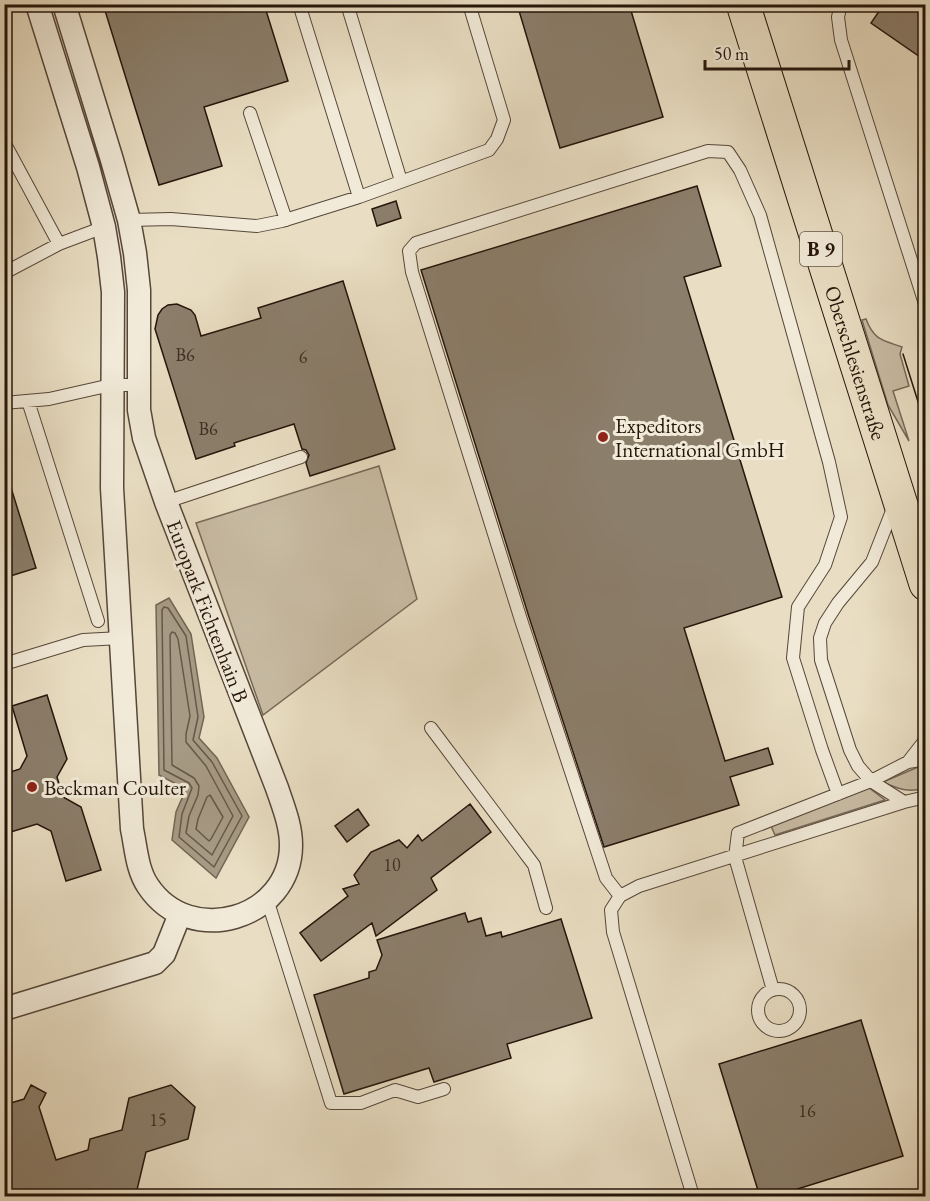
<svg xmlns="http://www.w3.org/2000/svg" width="930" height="1201" font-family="'EB Garamond',serif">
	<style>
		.green { fill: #c8bca4; stroke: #766858; stroke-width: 1.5 }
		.water { fill: #a69a84; stroke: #726554; stroke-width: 1.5 }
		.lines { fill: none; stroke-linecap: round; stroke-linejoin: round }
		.shore { stroke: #665848; stroke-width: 1.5 }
		.building { fill: #8b7e6b; stroke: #25150b; stroke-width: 1.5 }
		.lane-casing { stroke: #564739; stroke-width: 14 }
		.street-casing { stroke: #564739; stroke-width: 25 }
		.primary-casing { stroke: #25150b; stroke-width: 35 }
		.lane { stroke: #f1ead8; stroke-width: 12 }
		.street { stroke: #f1ead8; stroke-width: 22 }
		.primary { stroke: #e9dec3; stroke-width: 33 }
		.tram { stroke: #25150b; stroke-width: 1.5 }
		.poi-dot { fill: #8f2418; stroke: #f1ead8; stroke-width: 2 }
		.labels { text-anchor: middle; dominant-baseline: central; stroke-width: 6; stroke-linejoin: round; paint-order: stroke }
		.number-label { font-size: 18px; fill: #3e2f23 }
		.shield { fill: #f1ead8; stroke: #625548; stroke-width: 1.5 }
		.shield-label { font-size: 20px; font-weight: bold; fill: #25150b }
		.street-label { font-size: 21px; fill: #25150b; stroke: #f1ead8 }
		.poi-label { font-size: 21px; fill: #25150b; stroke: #f1ead8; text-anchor: start }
	</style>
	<rect width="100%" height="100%" fill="#e9dec3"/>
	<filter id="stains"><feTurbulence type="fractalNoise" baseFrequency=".00333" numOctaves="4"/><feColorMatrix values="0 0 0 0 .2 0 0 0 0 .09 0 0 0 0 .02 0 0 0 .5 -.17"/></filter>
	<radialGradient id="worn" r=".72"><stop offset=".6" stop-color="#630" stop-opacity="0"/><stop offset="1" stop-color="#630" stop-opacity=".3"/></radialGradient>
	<path class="green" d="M 866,319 C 874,340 882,340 902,347 L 900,354 L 909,386 L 893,391 L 909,441 L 888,405 L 862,320 Z
		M 379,466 L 417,599 L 263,715 L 196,523 Z
		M 925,764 L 925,788 C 909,793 898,789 883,782 Z
		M 868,787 L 885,800 L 775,835 L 771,826 Z"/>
	<path class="water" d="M 169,598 L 191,634 L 204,717 L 199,738 L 217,758 L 249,817 L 216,878 L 172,840 L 176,812 L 186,789 L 159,775 L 156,605 Z"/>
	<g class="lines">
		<path class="shore" d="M 164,607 L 168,608 L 186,636 L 198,717 L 193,740 L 212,762 L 242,816 L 214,867 L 179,837 L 182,814 L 192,788 L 189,783 L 164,770 L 162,610 Z
			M 172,632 L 175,633 L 178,639 L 190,716 L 186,734 L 186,742 L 206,766 L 233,816 L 212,855 L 186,833 L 189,816 L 198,795 L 199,786 L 194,778 L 172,765 L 170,635 Z
			M 210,795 L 223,817 L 211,839 L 209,841 L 196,829 L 198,819 L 207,797 Z"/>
	</g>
	<path class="building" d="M 103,4 L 264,4 L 288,81 L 204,107 L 222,166 L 159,185 Z
		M 517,4 L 629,4 L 663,117 L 560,148 Z
		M 884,4 L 926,4 L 926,61 L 871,23 Z
		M 697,186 L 721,266 L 684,277 L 782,597 L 684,628 L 725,761 L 768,748 L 773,764 L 730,777 L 739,805 L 604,847 L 529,617 L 421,270 Z
		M 396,201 L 401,218 L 377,226 L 372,209 Z
		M 343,281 L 395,449 L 310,476 L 306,463 L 309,455 L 306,450 L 302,449 L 294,424 L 234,443 L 235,446 L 196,459 L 155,329 L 158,315 L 162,309 L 168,305 L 177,304 L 191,310 L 195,315 L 201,336 L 261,318 L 258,308 Z
		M 8,478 L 36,568 L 4,578 L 4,479 Z
		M 47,695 L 67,759 L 57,777 L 63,797 L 81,807 L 101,870 L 66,881 L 51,831 L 37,824 L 4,834 L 4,774 L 20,769 L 27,756 L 12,706 Z
		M 470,804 L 491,832 L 431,878 L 437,890 L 376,936 L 372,923 L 321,961 L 300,933 L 348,896 L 343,889 L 359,884 L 354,875 L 371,852 L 399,840 L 407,848 L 418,835 L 422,841 Z
		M 358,809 L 369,825 L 347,842 L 335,826 Z
		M 465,913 L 468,922 L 481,918 L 486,936 L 501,932 L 502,937 L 561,919 L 592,1018 L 507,1044 L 511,1058 L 434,1082 L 429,1068 L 344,1094 L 314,995 L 369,978 L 369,972 L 376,970 L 382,955 L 377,940 Z
		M 861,1020 L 903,1156 L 772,1197 L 760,1197 L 719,1064 Z
		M 31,1085 L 46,1093 L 39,1107 L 56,1160 L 88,1150 L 90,1139 L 122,1130 L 129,1098 L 171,1085 L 195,1107 L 188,1139 L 146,1152 L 136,1194 L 129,1197 L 96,1197 L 89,1189 L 66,1197 L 4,1197 L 4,1105 L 24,1099 Z"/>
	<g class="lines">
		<defs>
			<path id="lane" d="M 299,4 L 359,197
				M 347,4 L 401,181
				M 841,4 L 838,17 L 841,40 L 926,307
				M 250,113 L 286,220
				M 4,142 L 59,244
				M 129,220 L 171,219 L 257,226 L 282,221 L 359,197 L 489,150 L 497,139 L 504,120 L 469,4
				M 4,273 L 59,244 L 104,227
				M 28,401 L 98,621
				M 4,403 L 49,399 L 111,385 L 138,385
				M 166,502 L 301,457
				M 894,506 L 872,562 L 838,603 L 825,623 L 820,638 L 821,660 L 850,750 L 858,766 L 871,781 L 904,802 L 926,797
				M 4,664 L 83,640 L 121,638
				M 431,728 L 534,865 L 546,908
				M 908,762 L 926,739
				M 620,896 L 606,878 L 521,620 L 412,272 L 409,251 L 416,243 L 708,151 L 728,152 L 740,170 L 760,215 L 829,462 L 841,517 L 825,565 L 798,607 L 793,658 L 822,750 L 838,794
				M 267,899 L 331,1103 L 361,1103 L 395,1090 L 418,1097 L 444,1089
				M758 1010a21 21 0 1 1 42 0a21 21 0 1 1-42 0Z
				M 773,990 L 735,857 L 738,833 L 871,781 L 908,762 L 926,759
				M 693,1196 L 613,932 L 611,910 L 620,896 L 639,886 L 904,802"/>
			<path id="street" d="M 37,4 L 88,167 L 104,227 L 109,257 L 113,292 L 112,488 L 132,829 C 136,848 137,870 148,886 C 190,949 291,919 291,845 C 291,825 283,806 277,788 L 166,502 L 144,438 L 139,410 L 139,290 L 135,253 L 129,220 L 112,160 L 64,4
				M 4,1009 L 155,963 L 164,954 L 180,914"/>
			<g id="primary">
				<path id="s1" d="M 743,4 L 926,584"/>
			</g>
		</defs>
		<use href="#lane" class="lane-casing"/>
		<use href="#street" class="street-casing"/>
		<use href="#primary" class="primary-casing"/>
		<use href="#lane" class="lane"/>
		<use href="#street" class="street"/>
		<use href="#primary" class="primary"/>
		<path class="tram" d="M 903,354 L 926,427"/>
	</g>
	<g class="poi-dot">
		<circle cx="603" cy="437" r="6"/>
		<circle cx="32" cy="787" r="6"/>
	</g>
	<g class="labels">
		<g class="number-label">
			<text x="185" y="354">B6</text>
			<text x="303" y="356">6</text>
			<text x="208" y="428">B6</text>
			<text x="392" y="864">10</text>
			<text x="807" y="1110">16</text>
			<text x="158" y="1119">15</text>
		</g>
		<rect class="shield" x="800" y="232" width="42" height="34" rx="4.5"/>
		<g class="shield-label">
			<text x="821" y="249">B 9</text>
		</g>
		<g class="street-label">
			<text stroke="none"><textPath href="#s1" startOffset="376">Oberschlesienstraße</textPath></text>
			<text transform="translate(208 611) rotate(69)">Europark Fichtenhain B</text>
		</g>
		<g class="poi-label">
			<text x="615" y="425">Expeditors<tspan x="615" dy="24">International GmbH</tspan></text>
			<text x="44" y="787">Beckman Coulter</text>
		</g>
	</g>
	<rect width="930" height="1201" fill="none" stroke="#e9dec3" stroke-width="24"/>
	<rect x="6" y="6" width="918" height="1189" fill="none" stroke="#25150b" stroke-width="3"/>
	<rect x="12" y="12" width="906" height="1177" fill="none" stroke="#25150b" stroke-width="1.5"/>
	<path d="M705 60v9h144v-9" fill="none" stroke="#25150b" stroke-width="3"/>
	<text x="714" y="60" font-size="18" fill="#25150b" stroke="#f1ead8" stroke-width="4.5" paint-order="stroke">50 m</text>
	<rect width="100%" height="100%" filter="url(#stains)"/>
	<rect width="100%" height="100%" fill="url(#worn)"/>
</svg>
